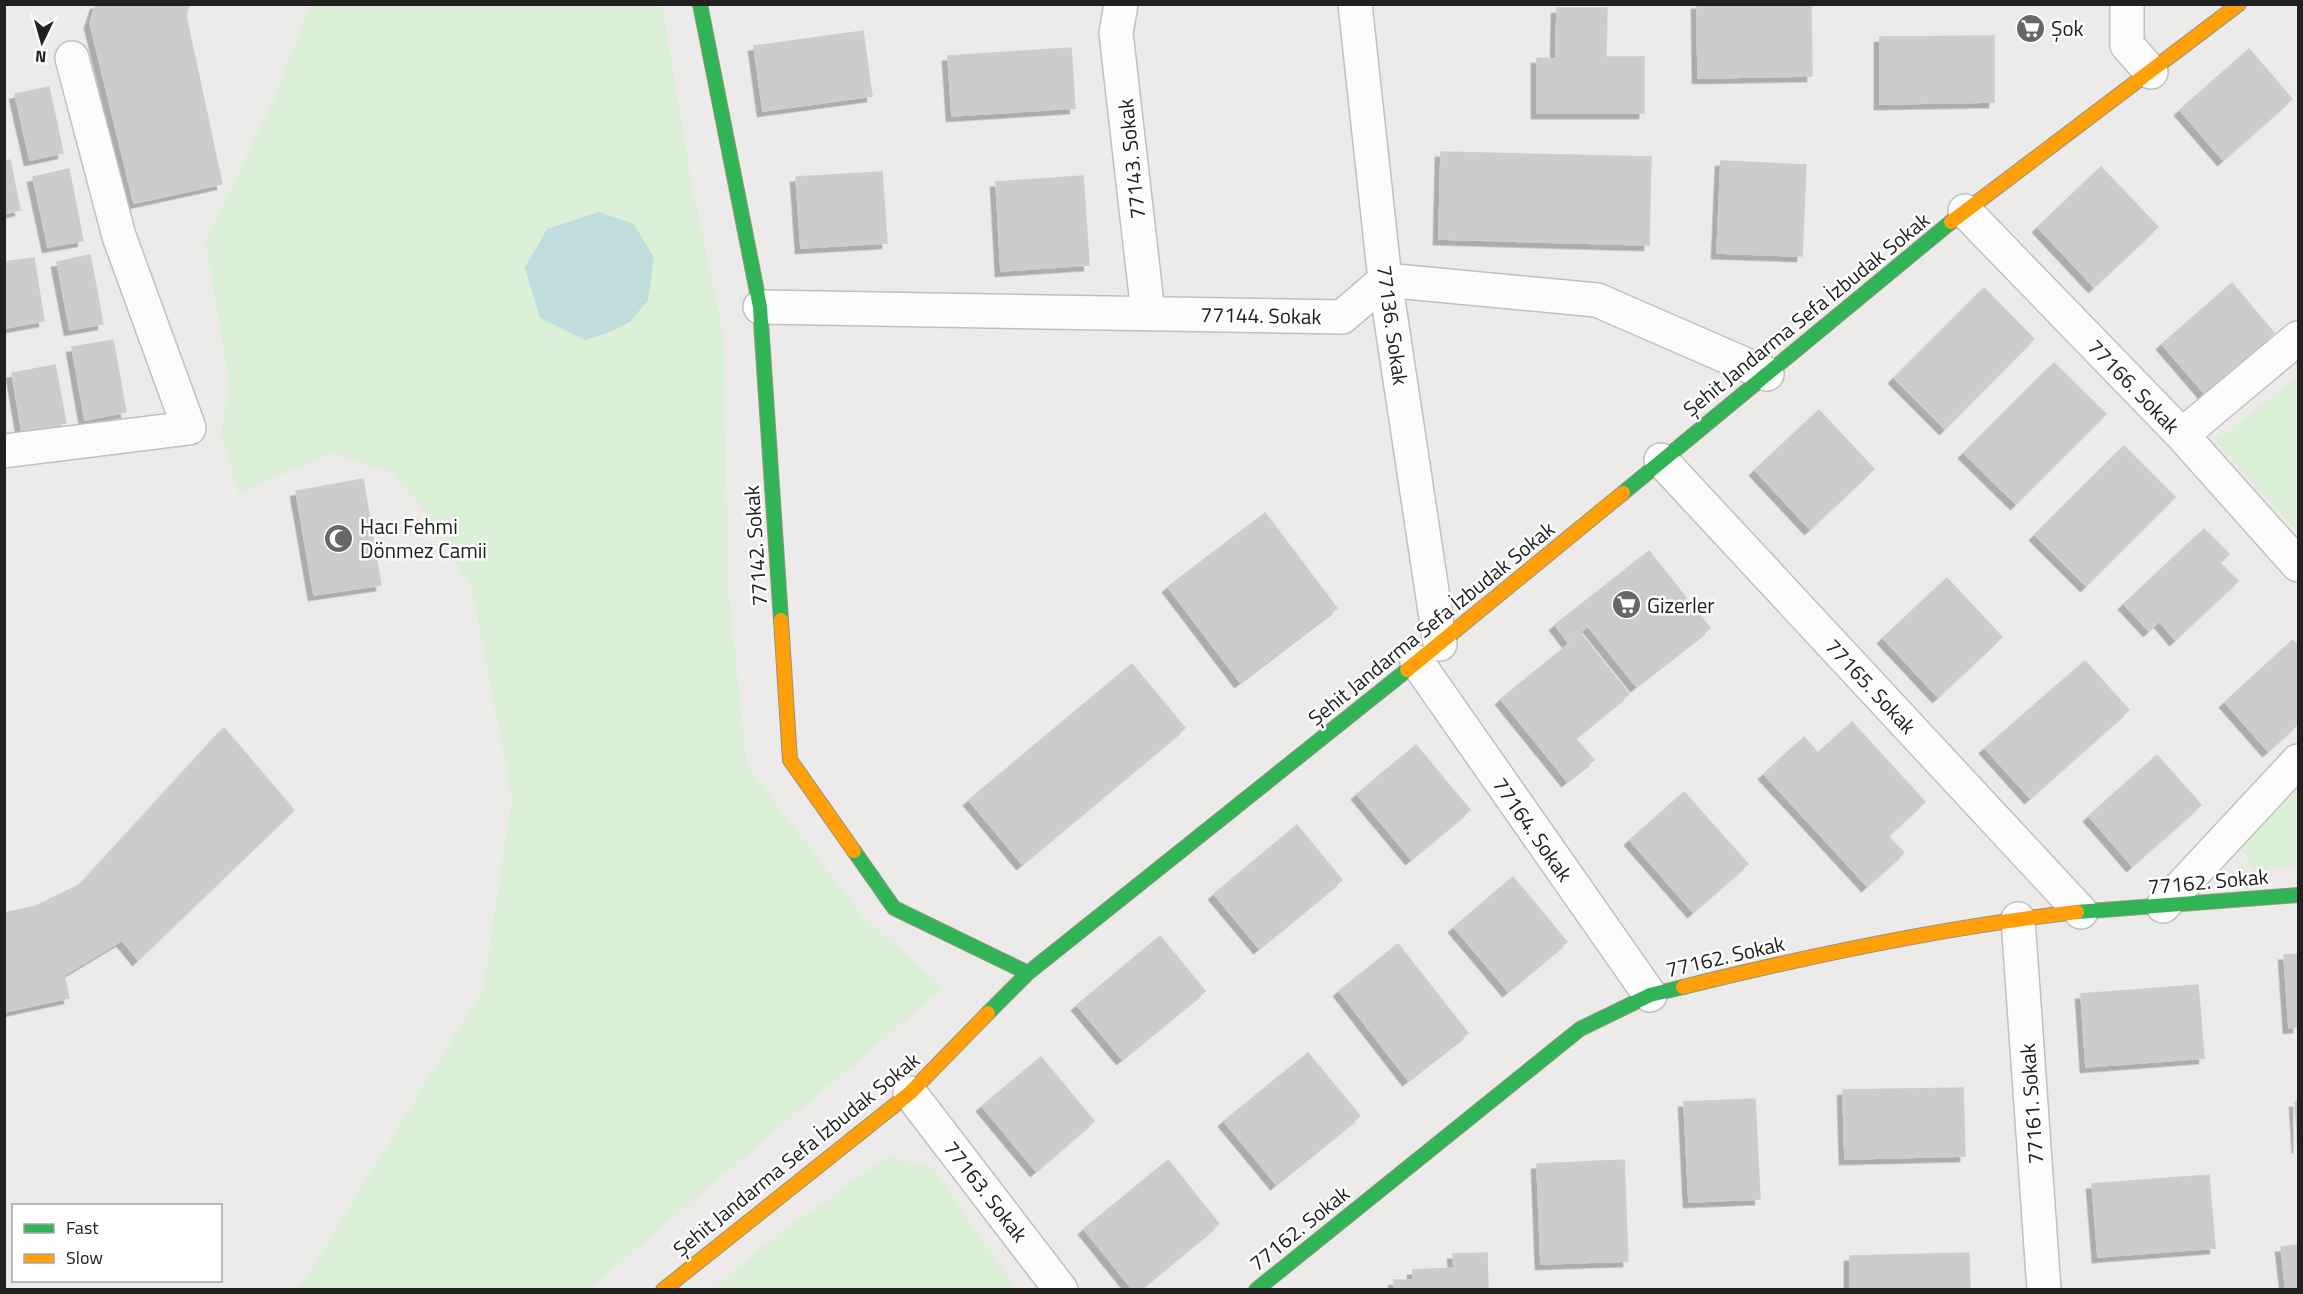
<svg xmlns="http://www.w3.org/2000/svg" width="2303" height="1294" font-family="'Titillium Web',sans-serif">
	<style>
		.park { fill: #dbf0d7 }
		.water { fill: #c0dcdd }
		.building { fill: #ceccca; stroke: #d0ccca; stroke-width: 1.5; filter: url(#shadow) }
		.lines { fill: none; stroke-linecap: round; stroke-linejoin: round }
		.street-casing { stroke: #c1c0bf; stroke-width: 36 }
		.fast-casing { stroke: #969482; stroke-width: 16 }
		.slow-casing { stroke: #969482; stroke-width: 16 }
		.street { stroke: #fcfcfc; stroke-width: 33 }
		.fast { stroke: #30b455; stroke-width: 14 }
		.slow { stroke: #ff9f0a; stroke-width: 14 }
		.labels { text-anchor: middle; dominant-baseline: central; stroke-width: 5; stroke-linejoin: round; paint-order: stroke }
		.poi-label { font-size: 21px; fill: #202020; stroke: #fff; text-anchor: start }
		.street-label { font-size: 21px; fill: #202020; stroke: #fff }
	</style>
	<defs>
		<filter id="shadow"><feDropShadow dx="-5.5" dy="5.5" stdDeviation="0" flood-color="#0004"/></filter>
	</defs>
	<rect width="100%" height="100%" fill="#edebe9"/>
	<path class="park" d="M 310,5 L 662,5 L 690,174 L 724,338 L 728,586 L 747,766 L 864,918 L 944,988 L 589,1289 L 296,1289 L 309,1273 L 483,989 L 512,798 L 472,589 L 424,510 L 390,472 L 333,453 L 238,493 L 221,434 L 229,379 L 205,242 L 273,101 Z
		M 2298,376 L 2298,532 L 2215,442 Z
		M 2298,791 L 2298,866 L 2253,871 L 2240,844 Z
		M 888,1157 L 933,1167 L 1016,1289 L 713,1289 L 776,1236 Z"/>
	<path class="water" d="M 599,212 L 634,224 L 654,258 L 648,300 L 630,322 L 607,333 L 585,340 L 540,318 L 525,268 L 547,229 Z"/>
	<path class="building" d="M 96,4 L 189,4 L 186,16 L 222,184 L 134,203 L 90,23 Z
		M 1697,4 L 1811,4 L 1812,76 L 1698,78 Z
		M 1557,8 L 1607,8 L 1606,57 L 1644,57 L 1644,113 L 1537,113 L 1537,58 L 1556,59 Z
		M 863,31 L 872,96 L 763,111 L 754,46 Z
		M 1994,36 L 1994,102 L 1880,104 L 1880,37 Z
		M 1071,48 L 1075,108 L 952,116 L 948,56 Z
		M 2249,49 L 2292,99 L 2223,160 L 2180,110 Z
		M 49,87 L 63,153 L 30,160 L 15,94 Z
		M 1441,152 L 1651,157 L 1649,245 L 1439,239 Z
		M 10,160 L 20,210 L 4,214 L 4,161 Z
		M 1721,161 L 1806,165 L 1802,256 L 1717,253 Z
		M 2101,167 L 2158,227 L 2094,287 L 2038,227 Z
		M 69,169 L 83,241 L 48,247 L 33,177 Z
		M 882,172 L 887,243 L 801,248 L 796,177 Z
		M 1083,176 L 1089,265 L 1001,271 L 996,182 Z
		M 90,255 L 103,324 L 70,330 L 57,262 Z
		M 34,258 L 44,321 L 5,328 L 4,262 Z
		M 2232,283 L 2274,333 L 2205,394 L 2162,344 Z
		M 1984,288 L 2034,339 L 1945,429 L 1894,378 Z
		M 113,340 L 126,412 L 85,420 L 72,347 Z
		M 2054,363 L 2106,414 L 2016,504 L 1964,453 Z
		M 55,365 L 66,423 L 22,432 L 12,373 Z
		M 1819,410 L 1874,469 L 1810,529 L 1755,470 Z
		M 2124,446 L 2175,497 L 2086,586 L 2035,535 Z
		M 363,479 L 381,585 L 314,595 L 296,491 Z
		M 1265,513 L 1337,608 L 1240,682 L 1168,587 Z
		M 2204,529 L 2229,554 L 2220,563 L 2238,581 L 2175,640 L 2159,621 L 2149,631 L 2124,604 Z
		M 1649,551 L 1710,628 L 1636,686 L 1588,626 L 1568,642 L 1555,625 Z
		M 1947,578 L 2002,637 L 1938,697 L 1883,638 Z
		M 1581,634 L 1629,694 L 1575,738 L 1594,760 L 1567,781 L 1501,699 Z
		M 2293,640 L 2298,646 L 2298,724 L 2268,751 L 2225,702 Z
		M 2085,661 L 2129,710 L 2030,798 L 1985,748 Z
		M 1132,664 L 1185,728 L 1022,864 L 969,800 Z
		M 1852,722 L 1925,802 L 1888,836 L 1904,853 L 1867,886 L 1764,774 L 1804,737 L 1818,753 Z
		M 224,728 L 294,810 L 138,960 L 122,940 L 64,975 L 69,998 L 4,1012 L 4,913 L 36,906 L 81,884 Z
		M 1416,745 L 1470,810 L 1411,859 L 1357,794 Z
		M 2157,755 L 2201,805 L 2132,866 L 2089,816 Z
		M 1684,792 L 1748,864 L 1693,912 L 1630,840 Z
		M 1297,825 L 1342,880 L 1259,948 L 1214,894 Z
		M 1513,877 L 1567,942 L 1508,991 L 1454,927 Z
		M 1160,936 L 1205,991 L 1122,1059 L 1077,1005 Z
		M 1398,944 L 1468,1033 L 1408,1080 L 1339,991 Z
		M 2298,954 L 2298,1027 L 2289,1028 L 2284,955 Z
		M 2198,985 L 2204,1058 L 2086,1067 L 2081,994 Z
		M 1308,1053 L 1360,1116 L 1276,1184 L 1224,1121 Z
		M 1041,1057 L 1094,1121 L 1036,1171 L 982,1106 Z
		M 1963,1088 L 1965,1156 L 1845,1159 L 1843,1090 Z
		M 1755,1099 L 1760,1199 L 1689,1202 L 1684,1102 Z
		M 2295,1102 L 2298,1102 L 2298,1148 Z
		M 1168,1160 L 1219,1224 L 1139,1290 L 1133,1290 L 1084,1229 Z
		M 1624,1160 L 1628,1261 L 1541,1264 L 1537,1164 Z
		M 2209,1175 L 2215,1248 L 2098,1257 L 2092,1184 Z
		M 2298,1245 L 2298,1290 L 2286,1290 L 2281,1247 Z
		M 1487,1253 L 1488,1290 L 1395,1290 L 1394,1280 L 1413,1280 L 1413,1270 L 1454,1268 L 1453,1254 Z
		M 1969,1253 L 1970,1290 L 1850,1290 L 1850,1256 Z"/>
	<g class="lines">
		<defs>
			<path id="street" d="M 1121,4 L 1116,33 L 1148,313
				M 1355,4 L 1385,280 L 1440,644
				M 2127,4 L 2127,45 L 2151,72
				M 1965,211 L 2182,435 L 2298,565
				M 760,307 L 1342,317 L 1385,280 L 1597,300 L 1767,374
				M 2182,435 L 2298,338
				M 4,451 L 189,428 L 119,236 L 72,58
				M 1661,460 L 2081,912
				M 1417,662 L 1650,995
				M 2163,906 L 2298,761
				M 2018,919 L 2044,1290
				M 910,1093 L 1061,1290"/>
			<path id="fast" d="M 700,4 L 760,307 L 781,620
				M 1623,493 L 1951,222
				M 854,851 L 894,908 L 1028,973
				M 2077,912 L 2298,895
				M 988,1013 L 1028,973 L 1407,670
				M 1256,1290 L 1580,1029 L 1650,995 L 1683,987"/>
			<path id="slow" d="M 1951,222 L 2239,4
				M 781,620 L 790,760 L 854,851
				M 1407,670 L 1623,493
				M 1683,987 C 1812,955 1945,927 2077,912
				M 663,1290 L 910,1093 L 988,1013"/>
		</defs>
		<use href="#street" class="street-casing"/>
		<use href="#fast" class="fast-casing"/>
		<use href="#slow" class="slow-casing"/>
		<use href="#street" class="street"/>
		<use href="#fast" class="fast"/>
		<use href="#slow" class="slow"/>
	</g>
	<defs>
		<symbol id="supermarket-disc" viewBox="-11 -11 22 22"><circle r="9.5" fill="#686766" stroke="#fff"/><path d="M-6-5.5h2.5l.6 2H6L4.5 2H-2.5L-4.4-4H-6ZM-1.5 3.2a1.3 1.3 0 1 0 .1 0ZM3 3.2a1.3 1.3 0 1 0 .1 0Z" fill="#fff"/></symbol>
		<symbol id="mosque-disc" viewBox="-11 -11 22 22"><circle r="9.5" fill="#686766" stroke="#fff"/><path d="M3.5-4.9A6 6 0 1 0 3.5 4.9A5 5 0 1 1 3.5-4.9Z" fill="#fff"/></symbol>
	</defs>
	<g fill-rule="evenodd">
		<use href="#supermarket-disc" x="2014" y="12" width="33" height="33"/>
		<use href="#mosque-disc" x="322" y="522" width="33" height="33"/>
		<use href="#supermarket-disc" x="1610" y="588" width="33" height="33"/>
	</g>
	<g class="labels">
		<g class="poi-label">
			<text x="2051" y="28">Şok</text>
			<text x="360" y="526">Hacı Fehmi<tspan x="360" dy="24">Dönmez Camii</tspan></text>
			<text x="1647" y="605">Gizerler</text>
		</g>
		<g class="street-label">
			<text transform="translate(1131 159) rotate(-96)">77143. Sokak</text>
			<text transform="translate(1806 314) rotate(-39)">Şehit Jandarma Sefa İzbudak Sokak</text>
			<text transform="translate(1261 315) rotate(1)">77144. Sokak</text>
			<text transform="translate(1393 325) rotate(82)">77136. Sokak</text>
			<text transform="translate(2134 386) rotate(46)">77166. Sokak</text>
			<text transform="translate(755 546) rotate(-94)">77142. Sokak</text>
			<text transform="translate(1431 623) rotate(-39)">Şehit Jandarma Sefa İzbudak Sokak</text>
			<text transform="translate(1871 686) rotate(47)">77165. Sokak</text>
			<text transform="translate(1533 829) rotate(55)">77164. Sokak</text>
			<text transform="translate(2208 881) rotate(-5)">77162. Sokak</text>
			<text transform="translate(1725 956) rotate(-13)">77162. Sokak</text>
			<text transform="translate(2031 1104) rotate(-94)">77161. Sokak</text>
			<text transform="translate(796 1154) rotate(-39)">Şehit Jandarma Sefa İzbudak Sokak</text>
			<text transform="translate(986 1191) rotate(52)">77163. Sokak</text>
			<text transform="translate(1299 1228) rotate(-39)">77162. Sokak</text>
		</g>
	</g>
	<rect width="2303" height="1294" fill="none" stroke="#202020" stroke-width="12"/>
	<rect x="12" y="1204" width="210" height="78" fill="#ffffff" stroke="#a6a6a6" stroke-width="1.5"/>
	<rect x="24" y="1224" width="30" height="9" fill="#30b455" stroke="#a6a6a6" stroke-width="1.5"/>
	<text x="66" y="1234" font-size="18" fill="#202020">Fast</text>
	<rect x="24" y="1254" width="30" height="9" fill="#ff9f0a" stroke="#a6a6a6" stroke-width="1.5"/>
	<text x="66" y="1264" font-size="18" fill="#202020">Slow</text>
	<g transform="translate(42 42) rotate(185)" stroke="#ffffff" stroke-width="4.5" paint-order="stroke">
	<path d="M0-4.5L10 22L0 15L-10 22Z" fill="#202020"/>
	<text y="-9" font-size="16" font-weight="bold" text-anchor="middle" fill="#202020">N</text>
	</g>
</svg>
